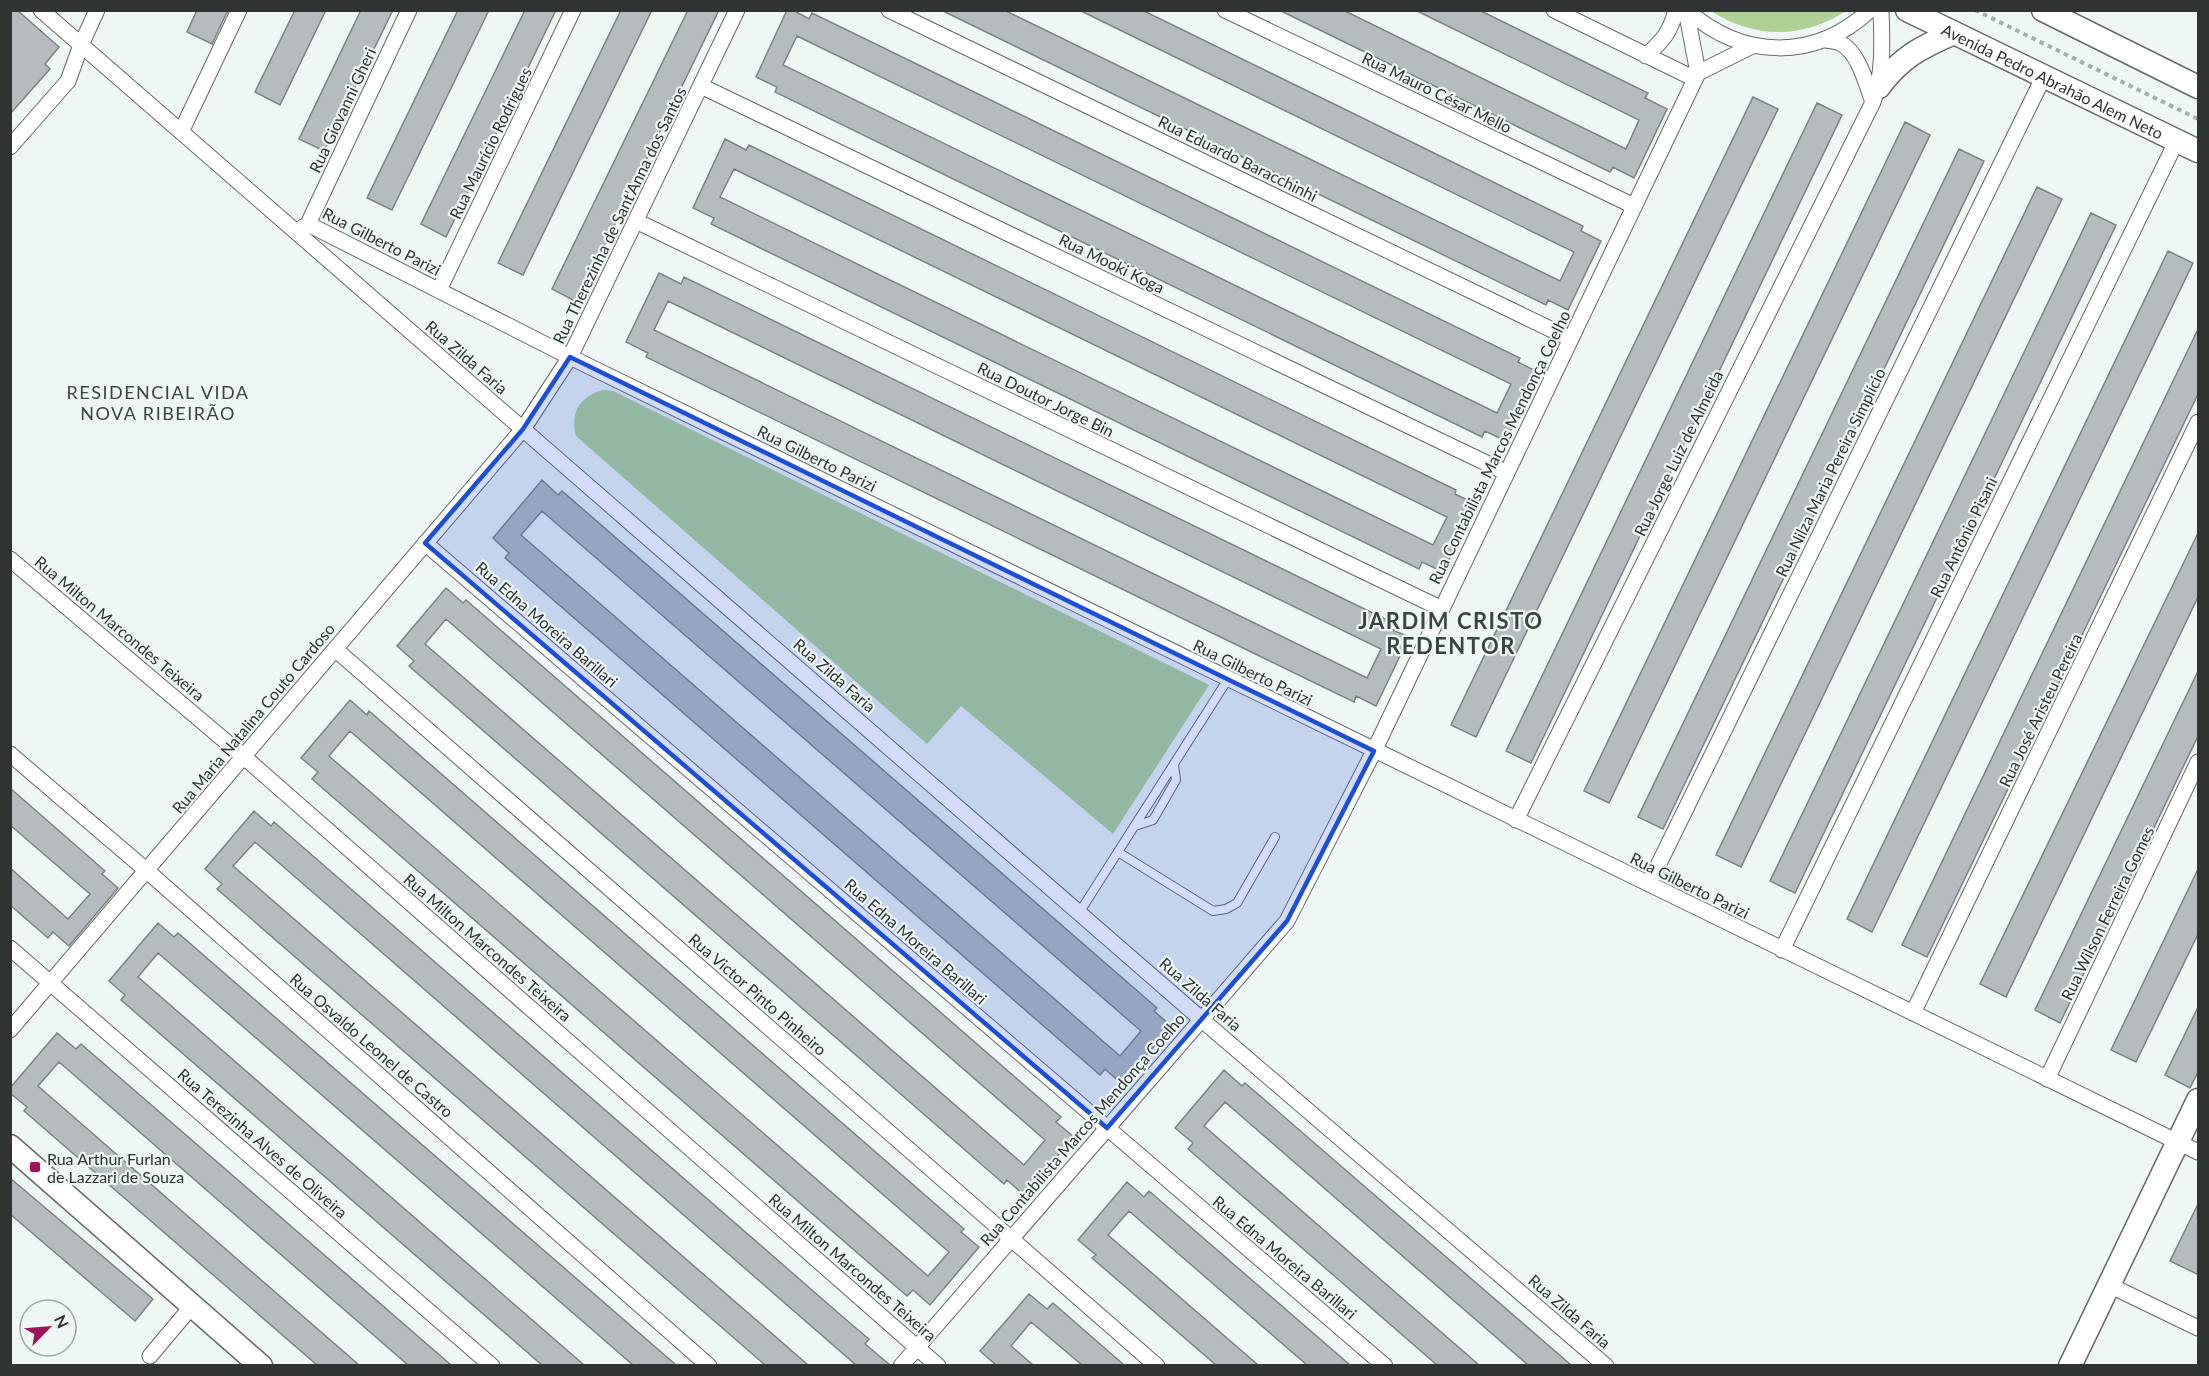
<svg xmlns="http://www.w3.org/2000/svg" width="2209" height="1376" font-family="Lato,sans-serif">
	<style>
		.green { fill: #afd196 }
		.building { fill: #b5bbbe; stroke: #7c8284; stroke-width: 1.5; fill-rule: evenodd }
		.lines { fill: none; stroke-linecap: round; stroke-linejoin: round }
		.lane-casing { stroke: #636969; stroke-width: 10 }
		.street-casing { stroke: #636969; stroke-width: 17 }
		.secondary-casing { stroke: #636969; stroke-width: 25 }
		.path { stroke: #a6acac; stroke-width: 4; stroke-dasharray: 4.5 4.5; stroke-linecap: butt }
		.lane { stroke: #fff; stroke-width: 8 }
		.street { stroke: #fff; stroke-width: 15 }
		.secondary { stroke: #fff; stroke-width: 22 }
		.marked { fill: #1d4ed8; fill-opacity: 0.2; stroke: #1d4ed8; stroke-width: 4.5; stroke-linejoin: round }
		.poi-dot { fill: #a1125a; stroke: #eef6f6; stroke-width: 2 }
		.labels { text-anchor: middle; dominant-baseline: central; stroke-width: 4.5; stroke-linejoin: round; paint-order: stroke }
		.street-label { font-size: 16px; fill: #303333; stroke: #eef6f6 }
		.poi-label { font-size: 16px; fill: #303333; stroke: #eef6f6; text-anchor: start }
		.neighbourhood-label { font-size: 18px; letter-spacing: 1.5px; fill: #3d4343; stroke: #eef6f6 }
		.district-label { font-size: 22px; font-weight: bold; letter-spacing: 1.5px; fill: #3d4343; stroke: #eef6f6 }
	</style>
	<rect width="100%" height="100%" fill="#eef6f6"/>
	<path class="green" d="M 1711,11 L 1846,11 C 1803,39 1754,39 1711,11 Z
		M 603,390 L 613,391 L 1209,685 L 1113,834 L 961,706 L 927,744 L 576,436 C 570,413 579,397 603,390 Z"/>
	<path class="building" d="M 10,10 L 17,10 L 59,47 L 45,64 L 50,69 L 10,114 Z
		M 197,10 L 228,10 L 212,44 L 187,32 Z
		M 295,10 L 326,10 L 280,105 L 255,92 Z
		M 361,10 L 393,10 L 324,151 L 299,139 Z
		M 458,10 L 489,10 L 392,210 L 367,198 Z
		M 525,10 L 556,10 L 446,237 L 421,224 Z
		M 621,10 L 652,10 L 523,275 L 498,263 Z
		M 688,10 L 719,10 L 577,302 L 552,289 Z
		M 787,10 L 793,10 L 809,19 L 812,13 L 1520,358 L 1518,362 L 1538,372 L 1506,441 L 1485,431 L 1482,437 L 775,92 L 777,87 L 756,77 ZM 797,36 L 1511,384 L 1497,413 L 783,65 Z
		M 941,10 L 1004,10 L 1560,281 L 1574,252 L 1079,10 L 1142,10 L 1583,226 L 1581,231 L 1601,241 L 1568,310 L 1548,300 L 1546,305 Z
		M 1279,10 L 1343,10 L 1626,149 L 1639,120 L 1415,10 L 1479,10 L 1648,93 L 1645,98 L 1667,109 L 1634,178 L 1613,167 L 1610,172 Z
		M 1753,97 L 1778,109 L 1476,737 L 1451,725 Z
		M 1817,103 L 1842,115 L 1531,763 L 1506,751 Z
		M 1905,122 L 1930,135 L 1609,803 L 1584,791 Z
		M 725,139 L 746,150 L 749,145 L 1456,490 L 1455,494 L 1476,504 L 1443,572 L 1422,562 L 1419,569 L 711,224 L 714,218 L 693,208 ZM 734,169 L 1447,517 L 1433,545 L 720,197 Z
		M 1959,149 L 1984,161 L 1663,829 L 1638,817 Z
		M 2037,187 L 2062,199 L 1741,867 L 1716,855 Z
		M 2091,213 L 2116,225 L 1795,893 L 1770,881 Z
		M 2168,251 L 2193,263 L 1872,932 L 1847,919 Z
		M 659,273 L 681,284 L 684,277 L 1391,622 L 1389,628 L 1409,637 L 1376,706 L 1356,696 L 1354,702 L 646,357 L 648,353 L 626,342 ZM 668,301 L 1381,649 L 1367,678 L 654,330 Z
		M 2199,327 L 2199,392 L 1927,957 L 1902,945 Z
		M 542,480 L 558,495 L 562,491 L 1157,1008 L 1154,1011 L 1171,1026 L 1122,1084 L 1105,1069 L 1100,1075 L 505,558 L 509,553 L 493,538 ZM 542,511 L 1141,1031 L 1120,1056 L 521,535 Z
		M 2199,531 L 2199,595 L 2006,997 L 1980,984 Z
		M 446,588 L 463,603 L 466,600 L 481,613 L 1061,1117 L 1056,1122 L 1074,1137 L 1024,1195 L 1007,1180 L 1004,1184 L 409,666 L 414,661 L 397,646 ZM 446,619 L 1045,1140 L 1024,1165 L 425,644 Z
		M 2199,669 L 2199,734 L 2060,1023 L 2035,1010 Z
		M 350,700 L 367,715 L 369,711 L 964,1229 L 961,1232 L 979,1247 L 930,1305 L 913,1290 L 907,1296 L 312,779 L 318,772 L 301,758 ZM 350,731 L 949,1252 L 928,1276 L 329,756 Z
		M 10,788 L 105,871 L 102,874 L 118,888 L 69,946 L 53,932 L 48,938 L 10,905 L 10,868 L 68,919 L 90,894 L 10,825 Z
		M 254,811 L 271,826 L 274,822 L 851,1324 L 869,1339 L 865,1344 L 890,1365 L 856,1365 L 255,842 L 233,866 L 808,1365 L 765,1365 L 217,889 L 222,884 L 205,869 Z
		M 2199,867 L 2199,932 L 2136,1062 L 2111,1050 Z
		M 158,923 L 174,937 L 178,933 L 676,1365 L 633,1365 L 158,953 L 138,977 L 584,1365 L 542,1365 L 121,1000 L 125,995 L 109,981 Z
		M 2199,1005 L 2199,1070 L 2190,1088 L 2165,1075 Z
		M 57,1033 L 76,1049 L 81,1044 L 451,1365 L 408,1365 L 59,1062 L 38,1086 L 359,1365 L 317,1365 L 24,1111 L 27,1107 L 10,1093 L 10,1088 Z
		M 1224,1070 L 1242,1086 L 1245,1083 L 1571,1365 L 1528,1365 L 1225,1102 L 1204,1126 L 1479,1365 L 1437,1365 L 1188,1149 L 1193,1143 L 1175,1128 Z
		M 10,1178 L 153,1299 L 135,1321 L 10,1214 Z
		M 1127,1182 L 1144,1197 L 1149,1191 L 1350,1365 L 1307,1365 L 1129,1211 L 1108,1235 L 1258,1365 L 1216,1365 L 1092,1258 L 1096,1255 L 1078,1240 Z
		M 2199,1202 L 2199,1275 L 2170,1261 Z
		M 1029,1294 L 1047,1309 L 1053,1303 L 1124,1365 L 1082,1365 L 1031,1322 L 1011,1346 L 1033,1365 L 996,1365 L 980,1351 Z"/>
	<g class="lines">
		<defs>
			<path id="lane" d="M 1135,826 L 1153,820 L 1176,780 L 1174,765
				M 1118,852 L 1213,911 L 1226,909 L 1237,903 L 1275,837
				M 1079,913 L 1228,679"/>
			<path id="street" d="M 41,10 L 1201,1019 L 1606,1366
				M 889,10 L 1571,339
				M 1225,10 L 1634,206
				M 1554,10 L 1695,79
				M 1686,10 L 1698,73
				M 1687,10 C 1743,60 1815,61 1870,10
				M 1826,40 C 1830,41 1836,41 1840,43 C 1859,52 1866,84 1873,102
				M 1646,56 C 1663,40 1670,33 1676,10
				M 1698,73 L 1752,46
				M 701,86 L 1507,473
				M 181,132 L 239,10
				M 10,147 L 68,81 L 81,45 L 97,10
				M 636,221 L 1442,609
				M 308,224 L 409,10
				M 296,232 L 308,224 L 570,357 L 2198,1152
				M 439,290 L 573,10
				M 425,543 L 1385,1366
				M 10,559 L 243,756 L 938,1366
				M 335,649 L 1157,1366
				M 10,754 L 146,870 L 709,1366
				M 1516,820 L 1873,102 C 1884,72 1882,42 1881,10
				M 1649,884 L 2044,76
				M 10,948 L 492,1366
				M 1782,950 L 2177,140
				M 1913,1013 L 2198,422
				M 10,1030 L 523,429 L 570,357 L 737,10
				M 2047,1079 L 2198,762
				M 2109,1285 L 2198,1328
				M 150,1356 L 192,1306
				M 901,1366 L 1287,921 L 1374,751 L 1698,73"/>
			<g id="secondary">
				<path id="s1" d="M 1907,10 L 2198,151"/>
				<path d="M 2043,10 L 2198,87"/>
				<path d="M 1879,87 C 1900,58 1921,47 1954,33"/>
				<path d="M 10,1146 L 261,1366"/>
				<path d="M 2070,1366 L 2198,1100"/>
			</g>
		</defs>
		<use href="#lane" class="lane-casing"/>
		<use href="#street" class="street-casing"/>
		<use href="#secondary" class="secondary-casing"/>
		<path class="path" d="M 1975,10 L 2198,119"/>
		<use href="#lane" class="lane"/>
		<use href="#street" class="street"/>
		<use href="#secondary" class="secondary"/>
	</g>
	<path class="marked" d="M 570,357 L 1374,751 L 1287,921 L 1107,1128 L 425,543 L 523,429 Z"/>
	<rect class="poi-dot" x="29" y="1161" width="12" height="12" rx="3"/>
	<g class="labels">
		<g class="street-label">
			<text stroke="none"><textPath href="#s1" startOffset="162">Avenida Pedro Abrahão Alem Neto</textPath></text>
			<text transform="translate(1437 92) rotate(26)">Rua Mauro César Mello</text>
			<text transform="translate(342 110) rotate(-65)">Rua Giovanni Gheri</text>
			<text transform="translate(490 143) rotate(-64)">Rua Maurício Rodrigues</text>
			<text transform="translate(1238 158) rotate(26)">Rua Eduardo Baracchinhi</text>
			<text transform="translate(619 215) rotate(-64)">Rua Therezinha de Sant'Anna dos Santos</text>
			<text transform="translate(382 241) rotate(27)">Rua Gilberto Parizi</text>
			<text transform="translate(1112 263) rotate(26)">Rua Mooki Koga</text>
			<text transform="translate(467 357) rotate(41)">Rua Zilda Faria</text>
			<text transform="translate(1046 399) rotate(26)">Rua Doutor Jorge Bin</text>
			<text transform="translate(1499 447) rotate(-64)">Rua Contabilista Marcos Mendonça Coelho</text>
			<text transform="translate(1678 453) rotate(-64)">Rua Jorge Luiz de Almeida</text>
			<text transform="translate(817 458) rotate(26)">Rua Gilberto Parizi</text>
			<text transform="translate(1830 472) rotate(-64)">Rua Nilza Maria Pereira Simplício</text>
			<text transform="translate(1963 537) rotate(-64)">Rua Antônio Pisani</text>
			<text transform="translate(547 624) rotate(41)">Rua Edna Moreira Barillari</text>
			<text transform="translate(120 628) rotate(40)">Rua Milton Marcondes Teixeira</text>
			<text transform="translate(1253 672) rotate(26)">Rua Gilberto Parizi</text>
			<text transform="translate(835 675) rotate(41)">Rua Zilda Faria</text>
			<text transform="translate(2040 710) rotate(-64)">Rua José Aristeu Pereira</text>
			<text transform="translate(253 718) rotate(-50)">Rua Maria Natalina Couto Cardoso</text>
			<text transform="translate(1690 885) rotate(26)">Rua Gilberto Parizi</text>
			<text transform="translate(2107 913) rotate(-64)">Rua Wilson Ferreira Gomes</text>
			<text transform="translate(916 941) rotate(41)">Rua Edna Moreira Barillari</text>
			<text transform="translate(488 947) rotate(41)">Rua Milton Marcondes Teixeira</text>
			<text transform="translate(758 994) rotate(41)">Rua Victor Pinto Pinheiro</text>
			<text transform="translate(1201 994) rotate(41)">Rua Zilda Faria</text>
			<text transform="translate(372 1045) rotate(41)">Rua Osvaldo Leonel de Castro</text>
			<text transform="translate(1082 1129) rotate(-49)">Rua Contabilista Marcos Mendonça Coelho</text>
			<text transform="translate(263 1143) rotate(41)">Rua Terezinha Alves de Oliveira</text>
			<text transform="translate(1285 1257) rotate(40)">Rua Edna Moreira Barillari</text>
			<text transform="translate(853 1267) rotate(41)">Rua Milton Marcondes Teixeira</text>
			<text transform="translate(1570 1311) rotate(41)">Rua Zilda Faria</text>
		</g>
		<g class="poi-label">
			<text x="47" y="1158">Rua Arthur Furlan<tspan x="47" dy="18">de Lazzari de Souza</tspan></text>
		</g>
		<g class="neighbourhood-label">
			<text x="158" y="392">RESIDENCIAL VIDA<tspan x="158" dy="21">NOVA RIBEIRÃO</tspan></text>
		</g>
		<g class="district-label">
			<text x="1451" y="620">JARDIM CRISTO<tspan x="1451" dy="25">REDENTOR</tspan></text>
		</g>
	</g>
	<rect width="2209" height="1376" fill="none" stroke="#303333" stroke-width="24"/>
	<g transform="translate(48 1328) rotate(65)"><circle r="28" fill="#eef6f6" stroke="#a2a8a8" stroke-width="1.5"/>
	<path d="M0-4.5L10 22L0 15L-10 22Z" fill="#a1125a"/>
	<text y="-9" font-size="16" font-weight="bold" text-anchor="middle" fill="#303333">N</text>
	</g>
</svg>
